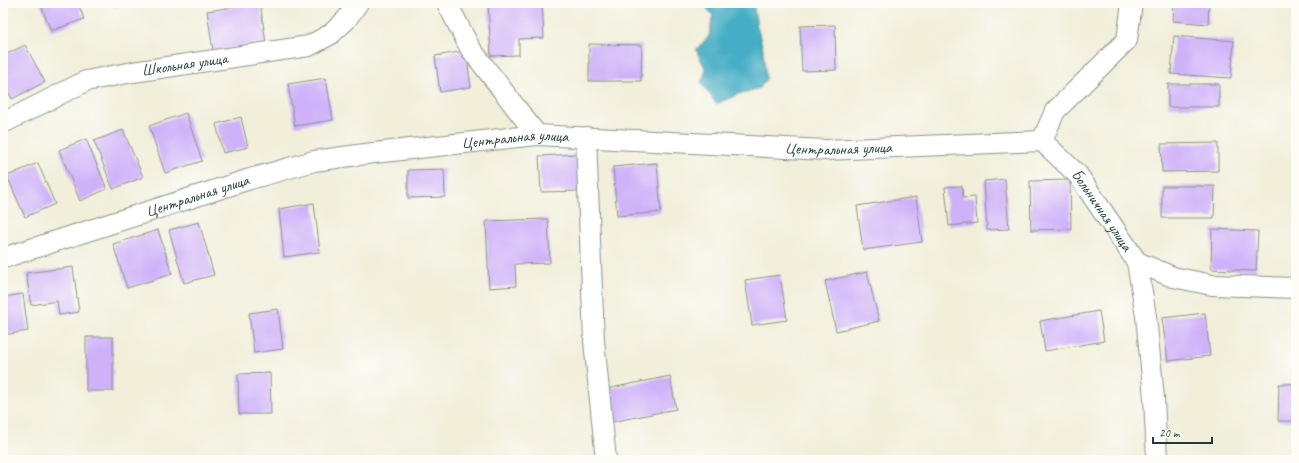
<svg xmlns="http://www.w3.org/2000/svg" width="1299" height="463" font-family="Caveat,sans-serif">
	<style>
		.water { fill: #45adc5; stroke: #32757c }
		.building { fill: #ceb1f9 }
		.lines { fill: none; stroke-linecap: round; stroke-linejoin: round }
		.street-casing { stroke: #889687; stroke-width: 22 }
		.street { stroke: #fff; stroke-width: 20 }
		.labels { text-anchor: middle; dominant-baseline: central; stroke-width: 3; stroke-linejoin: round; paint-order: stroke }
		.street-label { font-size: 16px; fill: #1f3d34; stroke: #fdfcf7 }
	</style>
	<rect width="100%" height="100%" fill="#fdfcf7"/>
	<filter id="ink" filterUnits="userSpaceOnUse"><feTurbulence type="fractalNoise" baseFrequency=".025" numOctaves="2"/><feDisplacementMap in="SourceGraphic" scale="8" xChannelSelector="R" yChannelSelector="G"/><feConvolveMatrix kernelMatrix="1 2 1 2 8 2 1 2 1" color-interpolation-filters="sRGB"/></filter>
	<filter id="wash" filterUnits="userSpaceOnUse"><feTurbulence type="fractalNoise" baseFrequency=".012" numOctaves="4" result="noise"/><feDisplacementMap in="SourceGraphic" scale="16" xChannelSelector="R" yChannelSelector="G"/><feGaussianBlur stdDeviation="0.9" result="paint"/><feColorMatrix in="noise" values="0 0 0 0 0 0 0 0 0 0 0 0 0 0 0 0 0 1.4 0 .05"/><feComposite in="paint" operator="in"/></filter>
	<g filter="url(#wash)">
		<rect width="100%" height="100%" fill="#f1eeda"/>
		<path class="water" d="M 703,3 L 753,3 L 757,26 L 763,49 L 766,79 L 760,88 L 739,94 L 716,104 L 701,82 L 706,70 L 696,50 L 709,36 L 713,16 Z"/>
		<g id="blocks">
			<path class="building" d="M 40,3 L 78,3 L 84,19 L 51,31 Z
				M 114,3 L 142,3 L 142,4 L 114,6 Z
				M 260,3 L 266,43 L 213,51 L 207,11 Z
				M 488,3 L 542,3 L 544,38 L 519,39 L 519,55 L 491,56 Z
				M 1174,3 L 1209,3 L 1208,24 L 1173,21 Z
				M 835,25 L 836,70 L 802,71 L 800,26 Z
				M 1174,36 L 1234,41 L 1231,78 L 1171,74 Z
				M 589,44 L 642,45 L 641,81 L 589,81 Z
				M 25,45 L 45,82 L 12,99 L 3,81 L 3,56 Z
				M 466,51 L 471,87 L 440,92 L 435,56 Z
				M 326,78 L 333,120 L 295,126 L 288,84 Z
				M 1168,84 L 1219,84 L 1219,107 L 1168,107 Z
				M 186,113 L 202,161 L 165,173 L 149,126 Z
				M 241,117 L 248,147 L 223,153 L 216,124 Z
				M 123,130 L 143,177 L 113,189 L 94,141 Z
				M 86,139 L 107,189 L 80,201 L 59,150 Z
				M 1218,143 L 1218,171 L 1162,172 L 1161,144 Z
				M 578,154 L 580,191 L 541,192 L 539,156 Z
				M 38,163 L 55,204 L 25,217 L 7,176 Z
				M 657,163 L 661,212 L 617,216 L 613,167 Z
				M 444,169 L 445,197 L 408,198 L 408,170 Z
				M 1005,179 L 1009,229 L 987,230 L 984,181 Z
				M 1070,180 L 1071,229 L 1031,230 L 1030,181 Z
				M 962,186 L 963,198 L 975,197 L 977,223 L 949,226 L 945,187 Z
				M 1162,186 L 1215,186 L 1214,218 L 1162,218 Z
				M 916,197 L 922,242 L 863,250 L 857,206 Z
				M 314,203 L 320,252 L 284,257 L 279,209 Z
				M 548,219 L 550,263 L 515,264 L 516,286 L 489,288 L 486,221 Z
				M 199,222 L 214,275 L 184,283 L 169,230 Z
				M 1212,229 L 1258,231 L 1256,271 L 1211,269 Z
				M 158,230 L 172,274 L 127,288 L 113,244 Z
				M 73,267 L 79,312 L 59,315 L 57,301 L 31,305 L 26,273 Z
				M 867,272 L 879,321 L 836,331 L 825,281 Z
				M 780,275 L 787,320 L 752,325 L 745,280 Z
				M 23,294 L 28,331 L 3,335 L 3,297 Z
				M 278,309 L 283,349 L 254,353 L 249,313 Z
				M 1099,311 L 1104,341 L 1045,351 L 1040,321 Z
				M 1205,313 L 1210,356 L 1168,361 L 1162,318 Z
				M 86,337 L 113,337 L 113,391 L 86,391 Z
				M 270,373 L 271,414 L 239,414 L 238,374 Z
				M 670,376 L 676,409 L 612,422 L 606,389 Z
				M 1279,384 L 1296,384 L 1296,421 L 1278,421 Z"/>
		</g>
	</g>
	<g filter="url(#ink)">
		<use href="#blocks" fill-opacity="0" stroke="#889687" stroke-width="1"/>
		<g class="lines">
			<defs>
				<g id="street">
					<path d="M 447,3 L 470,48 L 537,135"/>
					<path id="s1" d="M 3,123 L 86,81 L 133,72 L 309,46 L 331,34 L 346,20 L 358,3"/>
					<path d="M 586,137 L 594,341 L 606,460"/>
					<path id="s2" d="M 1042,141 L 1078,175 L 1137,262 L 1146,316 L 1154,398 L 1157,460"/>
					<path d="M 1042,141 L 1055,111 L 1127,40 L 1132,3"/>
					<path id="s3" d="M 3,258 L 250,179 L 314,161 L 365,154 L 537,135 L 825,150 L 1042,141"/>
					<path d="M 1137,262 L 1173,277 L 1212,285 L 1296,288"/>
				</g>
			</defs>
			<use href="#street" class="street-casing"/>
			<use href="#street" class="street"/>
		</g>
	</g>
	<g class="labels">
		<g class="street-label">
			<text stroke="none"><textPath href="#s1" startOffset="193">Школьная улица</textPath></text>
			<text stroke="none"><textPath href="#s3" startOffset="528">Центральная улица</textPath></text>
			<text stroke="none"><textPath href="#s3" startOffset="852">Центральная улица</textPath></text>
			<text stroke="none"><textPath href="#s3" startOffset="204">Центральная улица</textPath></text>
			<text stroke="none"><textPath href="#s2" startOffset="92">Больничная улица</textPath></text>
		</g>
	</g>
	<rect width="1299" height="463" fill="none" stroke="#fdfcf7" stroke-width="16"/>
	<path d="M1153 437v6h59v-6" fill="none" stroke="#1f3d34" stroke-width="2"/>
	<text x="1159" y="437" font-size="12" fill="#1f3d34" stroke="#fdfcf7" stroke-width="3" paint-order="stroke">20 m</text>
</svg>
